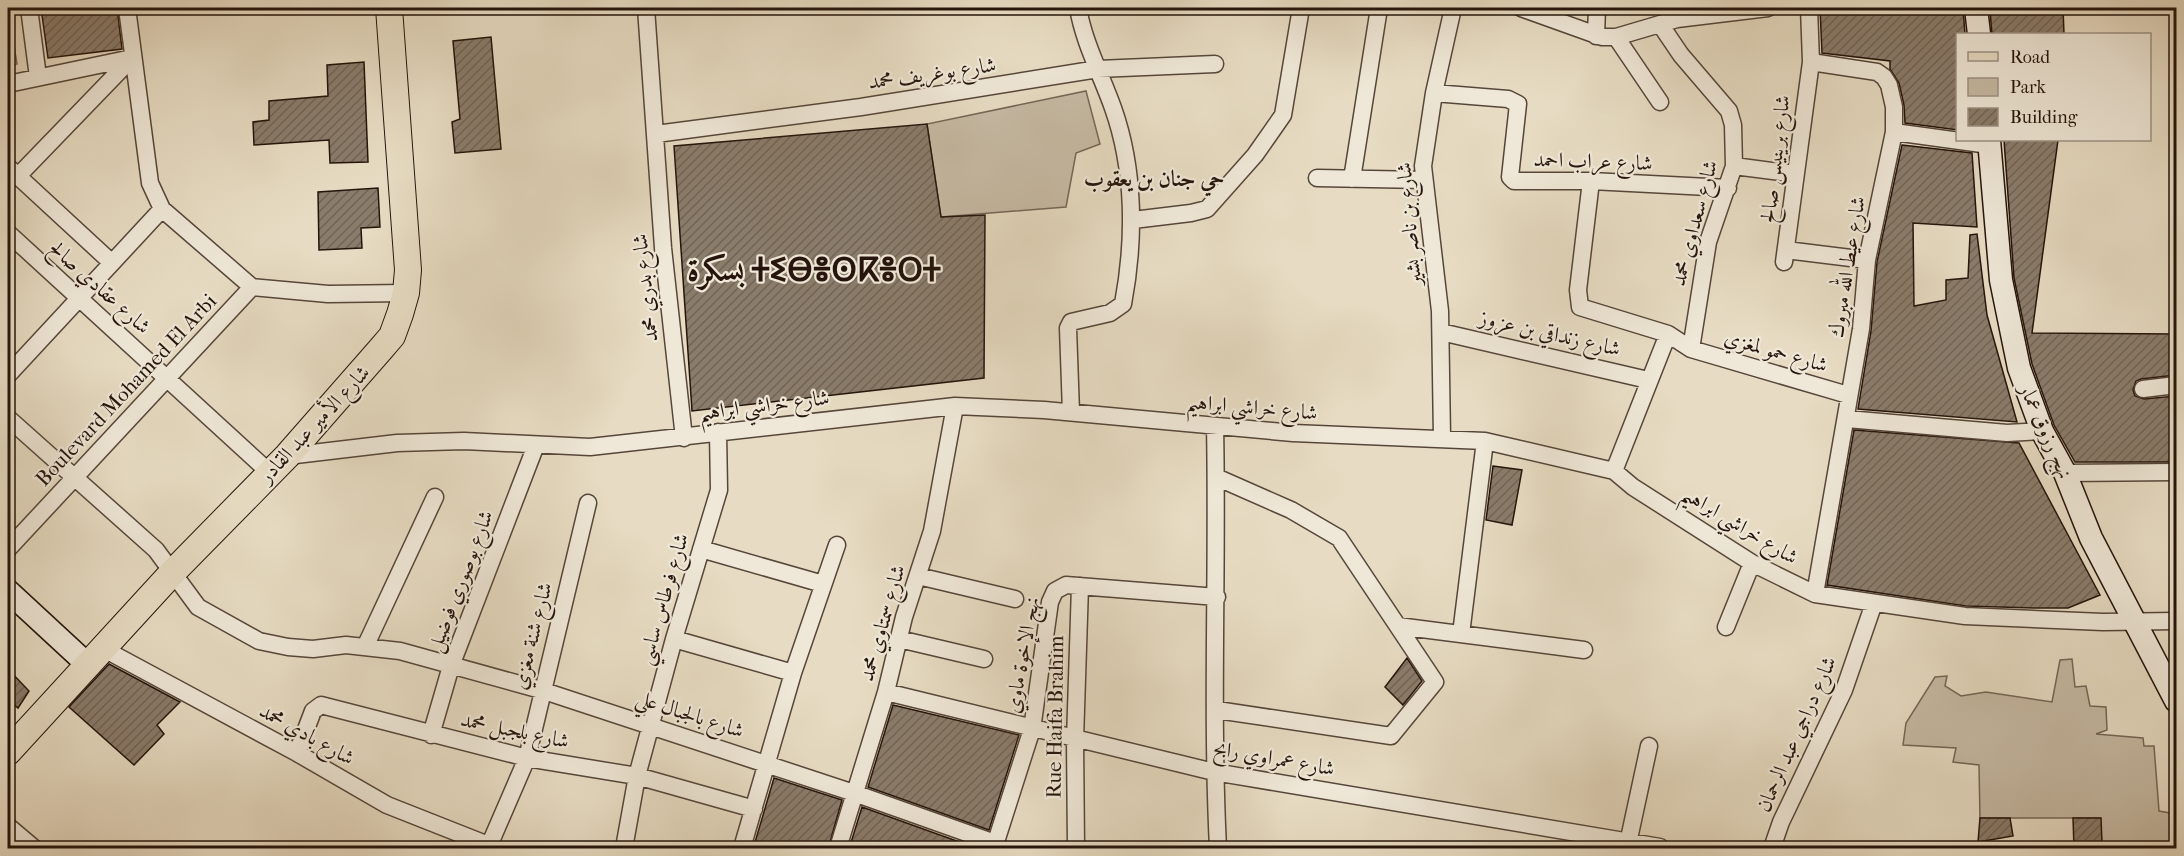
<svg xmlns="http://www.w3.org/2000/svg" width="2184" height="856" font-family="'IM FELL French Canon',Amiri,'Noto Sans Tifinagh',serif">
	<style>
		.green { fill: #c6baa4; stroke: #766758; stroke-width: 1.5 }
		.building { fill: url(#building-hatch); stroke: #25140c; stroke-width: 1.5 }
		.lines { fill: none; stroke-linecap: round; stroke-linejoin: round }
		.minor-casing { stroke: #56463a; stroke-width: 19 }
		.secondary-casing { stroke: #25140c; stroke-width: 25 }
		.primary-casing { stroke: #25140c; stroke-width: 28 }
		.minor { stroke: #efe8d8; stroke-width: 16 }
		.secondary { stroke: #efe8d8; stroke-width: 22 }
		.primary { stroke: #e7dcc3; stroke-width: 26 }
		.labels { text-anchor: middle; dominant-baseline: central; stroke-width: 4.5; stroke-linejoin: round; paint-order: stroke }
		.street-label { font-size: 21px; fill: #25140c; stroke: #efe8d8 }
		.neighbourhood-label { font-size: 22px; font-weight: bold; fill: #25140c; stroke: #efe8d8 }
		.town-label { font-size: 33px; font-weight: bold; fill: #25140c; stroke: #efe8d8 }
	</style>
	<defs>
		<pattern id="building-hatch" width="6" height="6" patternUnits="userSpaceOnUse" patternTransform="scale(1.5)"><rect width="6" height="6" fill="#8a7c6b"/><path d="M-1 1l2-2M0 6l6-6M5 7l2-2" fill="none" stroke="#716456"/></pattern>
	</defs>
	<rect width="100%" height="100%" fill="#e7dcc3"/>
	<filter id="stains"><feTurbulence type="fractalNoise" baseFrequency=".00333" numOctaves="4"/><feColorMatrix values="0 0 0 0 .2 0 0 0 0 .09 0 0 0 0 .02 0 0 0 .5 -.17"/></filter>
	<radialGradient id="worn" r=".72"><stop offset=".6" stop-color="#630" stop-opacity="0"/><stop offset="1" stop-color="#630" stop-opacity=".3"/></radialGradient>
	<path class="green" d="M 8,8 L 17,64 L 8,66 Z
		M 1086,91 L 1100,144 L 1076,153 L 1066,207 L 941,217 L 927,124 Z
		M 2072,659 L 2075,687 L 2086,686 L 2090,706 L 2106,707 L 2107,730 L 2096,734 L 2143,738 L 2144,746 L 2154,746 L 2159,811 L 2176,814 L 2176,842 L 2149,846 L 2149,848 L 2118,848 L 2102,844 L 2100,818 L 1980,818 L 1979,765 L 1953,762 L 1956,748 L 1903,745 L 1906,723 L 1935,677 L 1947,676 L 1945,686 L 1961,696 L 1986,692 L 2052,702 L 2060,660 Z"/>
	<path class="building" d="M 41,8 L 117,8 L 122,49 L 48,58 Z
		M 1820,8 L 1963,8 L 1965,34 L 1958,34 L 1958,130 L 1905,123 L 1904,105 L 1899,83 L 1890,69 L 1890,61 L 1822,53 Z
		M 2063,8 L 2064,34 L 1992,34 L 1990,11 Z
		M 491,37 L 501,149 L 455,153 L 452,122 L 460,119 L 453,41 Z
		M 364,62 L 368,162 L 330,163 L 329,140 L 254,145 L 253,122 L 269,120 L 269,101 L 328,96 L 327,65 Z
		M 927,124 L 941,217 L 985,215 L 984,378 L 692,411 L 674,146 Z
		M 2004,140 L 2058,140 L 2032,333 L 2176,334 L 2176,375 L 2141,379 L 2136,381 L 2133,390 L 2135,396 L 2144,399 L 2176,396 L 2176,462 L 2075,462 L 2054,425 L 2032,364 L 2014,278 Z
		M 1902,145 L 1972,153 L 1977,227 L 1913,223 L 1914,306 L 1946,300 L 1946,280 L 1968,278 L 1970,235 L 1977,234 L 1987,315 L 2017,422 L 1858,409 L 1871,331 L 1877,262 Z
		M 378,188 L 380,227 L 361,228 L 362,248 L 319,250 L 318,192 Z
		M 1854,430 L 2019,443 L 2100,595 L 2068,608 L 2034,608 L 1966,606 L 1827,585 Z
		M 1493,466 L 1522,470 L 1512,525 L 1486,520 Z
		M 1407,658 L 1422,681 L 1403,705 L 1385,687 Z
		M 109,664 L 180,702 L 157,725 L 164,734 L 134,765 L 69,707 Z
		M 8,669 L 29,691 L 18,708 L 8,699 Z
		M 893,705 L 1019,735 L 989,830 L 868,787 Z
		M 774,778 L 842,800 L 828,849 L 753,849 Z
		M 862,807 L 979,849 L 849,849 Z
		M 1980,818 L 2010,818 L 2013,836 L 1978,842 Z
		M 2073,818 L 2101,818 L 2102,844 L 2074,848 Z"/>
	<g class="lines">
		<defs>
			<path id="minor" d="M 29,8 L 38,77
				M 127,8 L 150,183 L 162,209 L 252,287 L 328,294 L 406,293
				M 646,8 L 663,248 L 684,438
				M 1521,8 L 1602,37 L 1616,37 L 1677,19 L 1768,8
				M 1809,8 L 1811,62 L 1877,72 L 1884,77 L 1889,85 L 1894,107 L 1894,132 L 1867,260 L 1861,329 L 1815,594
				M 1660,24 L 1681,55 L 1729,111 L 1733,125 L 1734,166 L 1708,242 L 1691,349
				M 1596,36 L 1597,8
				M 1616,37 L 1660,102
				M 8,84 L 132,58
				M 1434,93 L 1508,99 L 1518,104 L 1510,177 L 1514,181 L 1591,181 L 1728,188
				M 1894,132 L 1989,145
				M 656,134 L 861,107 L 1098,69 L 1215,64
				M 1734,166 L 1795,174
				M 8,167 L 112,263
				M 18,176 L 132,58
				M 1317,178 L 1424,180
				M 1352,179 L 1379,8
				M 1591,181 L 1578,290 L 1580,307 L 1668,334 L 1691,349 L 1848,395
				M 1133,220 L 1191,213 L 1207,209 L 1255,155 L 1283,115 L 1301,8
				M 8,233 L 269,472
				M 1786,250 L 1867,260
				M 1784,262 L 1811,62
				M 1441,332 L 1648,380
				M 8,375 L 162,209
				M 2143,389 L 2176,385
				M 1071,412 L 1068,328 L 1071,322 L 1110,313 L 1123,304 C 1135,240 1135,170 1113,108 C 1101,74 1084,43 1078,8
				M 8,418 L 156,550 L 198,607 L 259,641 L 288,647 L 313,649 L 346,645 L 400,651 L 541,690 L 854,793 L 995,843
				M 1847,419 L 2007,433 L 2042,431
				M 1215,426 C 1218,567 1211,708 1218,848
				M 1442,438 L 1440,311 L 1423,166 L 1434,93 L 1453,8
				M 287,456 L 397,443 L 464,441 L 590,447 L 955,406 L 1044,410 L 1293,433 L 1485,441 L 1614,471 L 1633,487 L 1752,563 L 1815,594 L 1965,616 L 2103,622 L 2176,621
				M 1614,471 L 1668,334
				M 2065,473 L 2176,472
				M 1216,477 L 1291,510 L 1339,538 L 1435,682 L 1391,736 L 1217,710
				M 8,549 L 252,287
				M 701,549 L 823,584
				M 918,576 L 1015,599
				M 1398,626 L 1584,650
				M 1726,627 L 1752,563
				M 1461,634 L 1485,441
				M 674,639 L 793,673
				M 899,639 L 984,659
				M 365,647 L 435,497
				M 102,648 L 297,753 L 387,805 L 496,848
				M 886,692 L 1214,772 L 1660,847
				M 431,735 L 451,666 L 536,445
				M 297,753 L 313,711 L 321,705 L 527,758 L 637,776 L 754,809
				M 8,826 L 34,848
				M 489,846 L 527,758 L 588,503
				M 624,848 L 637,776 L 674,639 L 719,490 L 718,432
				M 742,848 L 793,673 L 837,545
				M 838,848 L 886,692 L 904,617 L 932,531 L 955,406
				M 994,848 L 1032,729 L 1050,602 L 1055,591 L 1066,585 L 1217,597
				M 1076,848 L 1075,740 L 1080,586
				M 1627,848 L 1649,746
				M 1772,848 L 1781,822 L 1844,690 L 1874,603"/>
			<path id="secondary" d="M 1976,8 L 1979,34
				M 1989,140 L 2001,280 L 2019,368 L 2042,431 L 2065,473 L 2091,538 L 2176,701
				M 8,591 L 88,665"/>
			<path id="primary" d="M 8,752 L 173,572 L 287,456 L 380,350 L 392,336 L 400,314 L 406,293 L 408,270 L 389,8"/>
		</defs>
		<use href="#minor" class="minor-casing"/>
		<use href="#secondary" class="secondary-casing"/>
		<use href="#primary" class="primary-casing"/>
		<use href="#minor" class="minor"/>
		<use href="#secondary" class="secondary"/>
		<use href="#primary" class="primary"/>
	</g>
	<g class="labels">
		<g class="street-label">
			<text transform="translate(932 73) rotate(-8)">شارع بوغريف محمد</text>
			<text transform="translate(1775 159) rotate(-83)">شارع برينيس صالح</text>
			<text transform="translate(1593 161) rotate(2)">شارع عراب احمد</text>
			<text transform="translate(1694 223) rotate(-75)">شارع سعداوي محمد</text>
			<text transform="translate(1409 224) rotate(-95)">شارع بن ناصر بشير</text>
			<text transform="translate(1847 267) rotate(-81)">شارع عيط الله مبروك</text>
			<text transform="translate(100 287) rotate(42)">شارع عقادي صالح</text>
			<text transform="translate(645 288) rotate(-96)">شارع بدري محمد</text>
			<text transform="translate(1550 333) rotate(13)">شارع زنداقي بن عزوز</text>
			<text transform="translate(1776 351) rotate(16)">شارع حمو لمغزي</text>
			<text transform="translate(126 390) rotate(-47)">Boulevard Mohamed El Arbi</text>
			<text transform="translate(764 405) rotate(-7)">شارع خراشي ابراهيم</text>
			<text transform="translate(1252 407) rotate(5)">شارع خراشي ابراهيم</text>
			<text transform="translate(314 424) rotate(-47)">شارع الأمير عبد القادر</text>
			<text transform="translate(2046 431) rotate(66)">نهج رزوق عمار</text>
			<text transform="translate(1740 525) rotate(31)">شارع خراشي ابراهيم</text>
			<text transform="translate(460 581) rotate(-69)">شارع بوصوري فوضيل</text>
			<text transform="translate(663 599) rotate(-74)">شارع فرطاس ساسي</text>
			<text transform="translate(882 623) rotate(-74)">شارع سمتاوي محمد</text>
			<text transform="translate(532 636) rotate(-76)">شارع شنة مغزي</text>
			<text transform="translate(1022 655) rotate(-80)">نهج الإخوة ماوي</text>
			<text transform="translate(690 714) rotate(18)">شارع بالجبال علي</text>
			<text transform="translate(1055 717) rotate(-89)">Rue Haifa Brahim</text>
			<text transform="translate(515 730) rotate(12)">شارع بلجبل محمد</text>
			<text transform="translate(307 734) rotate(29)">شارع بادي محمد</text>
			<text transform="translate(1796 734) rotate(-66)">شارع دراجي عبد الرحمان</text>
			<text transform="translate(1274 758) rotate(10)">شارع عمراوي رابح</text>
		</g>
		<g class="neighbourhood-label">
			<text x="1154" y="179">حي جنان بن يعقوب</text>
		</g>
		<g class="town-label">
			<text x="814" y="270">بسكرة ⵜⵉⴱⴻⵙⴽⴻⵔⵜ</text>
		</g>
	</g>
	<rect width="2184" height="856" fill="none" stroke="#e7dcc3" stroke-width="30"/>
	<rect x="9" y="9" width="2166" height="838" fill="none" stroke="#25140c" stroke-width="3"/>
	<rect x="15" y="15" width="2154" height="826" fill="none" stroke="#25140c" stroke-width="1.5"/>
	<rect x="1956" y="33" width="195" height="108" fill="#efe8d8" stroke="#9e9386" stroke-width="1.5"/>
	<rect x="1968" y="52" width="30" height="9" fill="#e7dcc3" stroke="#9e9386" stroke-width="1.5"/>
	<text x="2010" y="63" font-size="18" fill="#25140c">Road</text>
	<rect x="1968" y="78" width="30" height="18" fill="#c6baa4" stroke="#9e9386" stroke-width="1.5"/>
	<text x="2010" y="93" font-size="18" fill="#25140c">Park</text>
	<rect x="1968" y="108" width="30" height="18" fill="url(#building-hatch)" stroke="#9e9386" stroke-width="1.5"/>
	<text x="2010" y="123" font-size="18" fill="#25140c">Building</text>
	<rect width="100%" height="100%" filter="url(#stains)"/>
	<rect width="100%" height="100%" fill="url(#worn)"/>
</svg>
